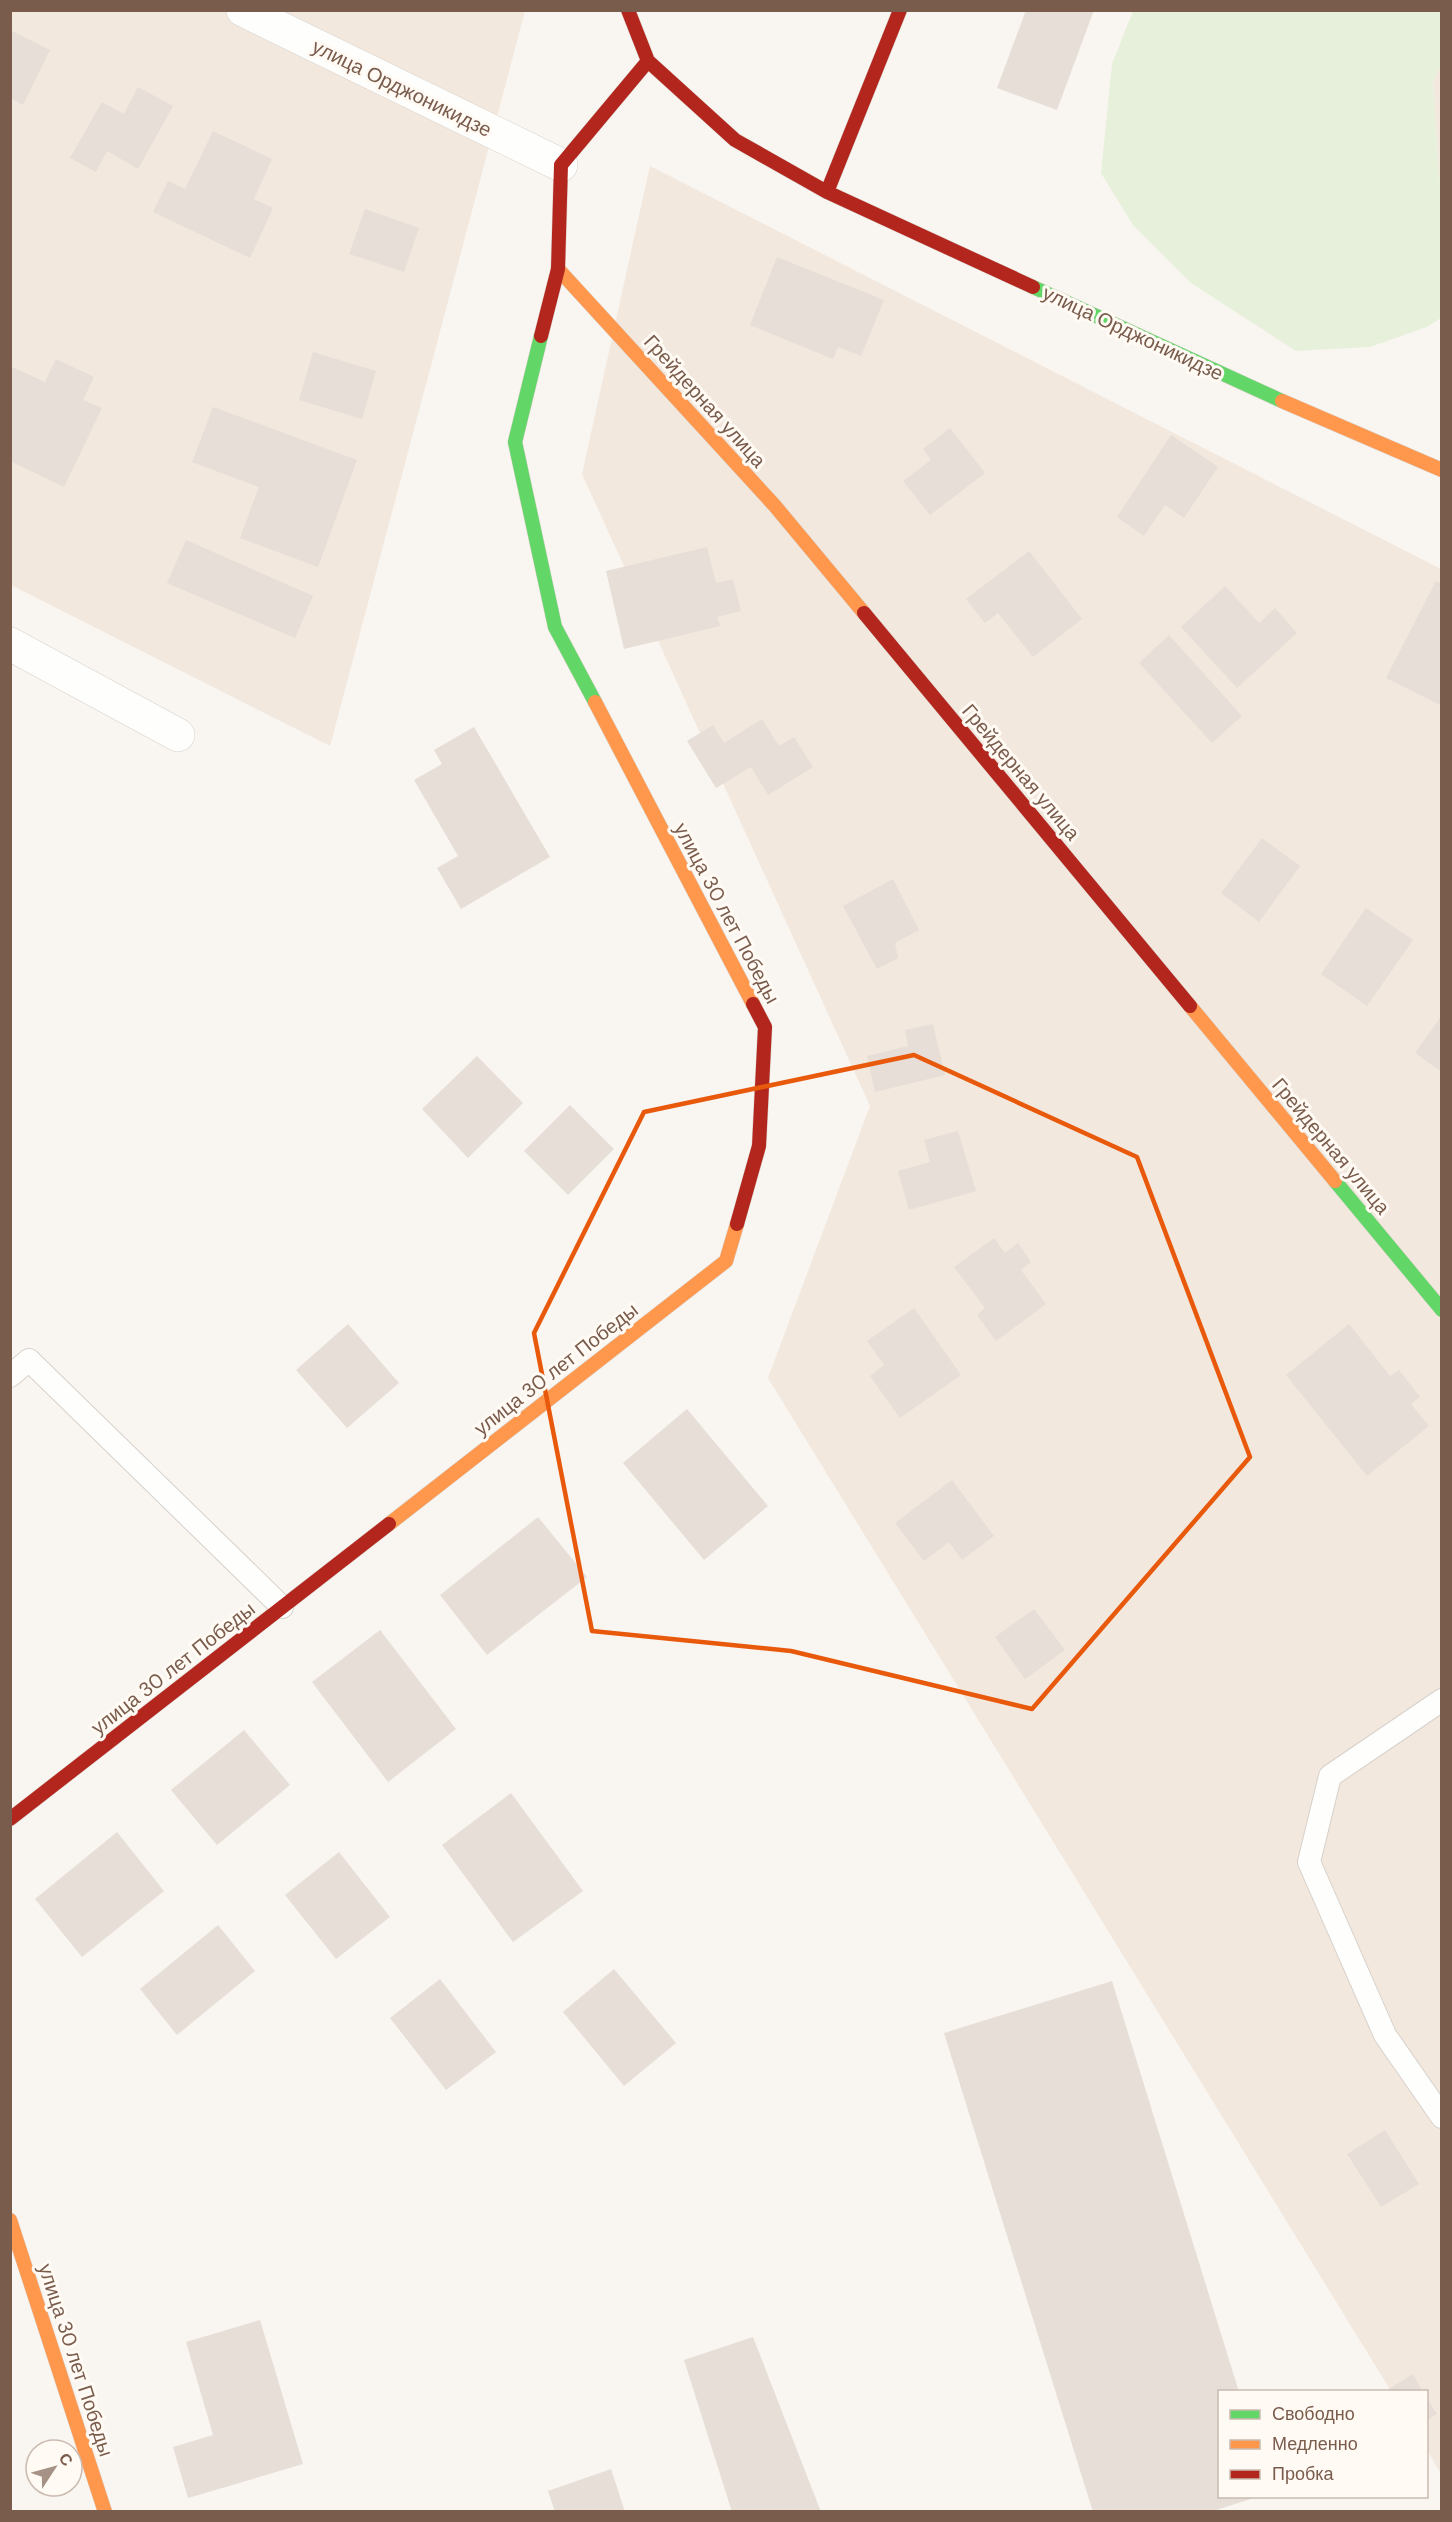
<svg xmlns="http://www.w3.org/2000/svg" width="1452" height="2522" font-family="'DM Sans',sans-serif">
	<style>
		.residential { fill: #f2e8de }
		.green { fill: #e7f0db }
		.building { fill: #e6ded7 }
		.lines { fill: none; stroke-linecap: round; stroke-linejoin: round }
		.lane-casing { stroke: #d7d1cb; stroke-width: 24 }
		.street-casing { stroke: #d7d1cb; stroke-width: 34 }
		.fast-casing { stroke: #d9d2cb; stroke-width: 15 }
		.slow-casing { stroke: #d9d2cb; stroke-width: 15 }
		.jam-casing { stroke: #d9d2cb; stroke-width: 15 }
		.lane { stroke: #fefefd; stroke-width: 22 }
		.street { stroke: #fefefd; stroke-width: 33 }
		.fast { stroke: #63d668; stroke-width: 14 }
		.slow { stroke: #ff974d; stroke-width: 14 }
		.jam { stroke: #b3261e; stroke-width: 14 }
		.marked { fill: none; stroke: #e8590c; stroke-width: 4.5; stroke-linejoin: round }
		.labels { text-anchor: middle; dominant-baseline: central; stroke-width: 6; stroke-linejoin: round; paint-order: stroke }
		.street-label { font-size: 20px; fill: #7a5c4d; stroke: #fffaf3 }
	</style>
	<rect width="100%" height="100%" fill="#f9f5f0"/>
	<path class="residential" d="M 10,11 L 525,11 L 330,746 L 11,585 Z
		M 1441,66 L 1441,203 L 1433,81 Z
		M 650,166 L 1441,569 L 1441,2474 L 1427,2450 L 1426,2392 L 1391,2391 L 768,1378 L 870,1106 L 582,474 Z"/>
	<path class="green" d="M 1133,11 L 1441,11 L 1441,66 L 1433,81 L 1441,203 L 1441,318 L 1427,327 L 1370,347 L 1296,351 L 1191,283 L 1133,225 L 1101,173 L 1112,64 Z"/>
	<path class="building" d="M 1026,10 L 1094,10 L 1057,110 L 997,88 Z
		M 10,30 L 50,50 L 23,105 L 10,98 Z
		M 138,87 L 173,106 L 138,169 L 107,151 L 96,172 L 70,158 L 102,102 L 124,114 Z
		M 213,131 L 272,159 L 254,199 L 273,208 L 250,258 L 153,212 L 168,181 L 185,189 Z
		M 365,209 L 419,228 L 404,272 L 349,254 Z
		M 777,257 L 884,300 L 861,356 L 838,347 L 833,359 L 750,325 Z
		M 313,352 L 376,371 L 362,419 L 299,400 Z
		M 56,359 L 94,377 L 83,400 L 102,408 L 64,487 L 10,461 L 10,366 L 45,382 Z
		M 213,407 L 357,460 L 318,567 L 240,538 L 259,487 L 192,462 Z
		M 950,428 L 985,473 L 930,515 L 903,481 L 931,460 L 923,449 Z
		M 1171,435 L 1218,467 L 1184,518 L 1165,505 L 1144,536 L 1117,517 Z
		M 186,540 L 313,596 L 295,638 L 167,583 Z
		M 707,547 L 716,583 L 733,579 L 741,611 L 717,617 L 720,626 L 624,649 L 606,571 Z
		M 1029,551 L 1082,619 L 1033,657 L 998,613 L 985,623 L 966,599 Z
		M 1436,581 L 1442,584 L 1442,706 L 1386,678 Z
		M 1225,586 L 1259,623 L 1275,608 L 1297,633 L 1237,688 L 1181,627 Z
		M 1169,635 L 1242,716 L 1212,743 L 1139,663 Z
		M 762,719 L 779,746 L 794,737 L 813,767 L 768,795 L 751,767 L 716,788 L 687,741 L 713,725 L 724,743 Z
		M 474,727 L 550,857 L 461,909 L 437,868 L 458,856 L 414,780 L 442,764 L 434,750 Z
		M 1262,838 L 1300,866 L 1259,922 L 1221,893 Z
		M 893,879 L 919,930 L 895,943 L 898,958 L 877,969 L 843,906 Z
		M 1366,908 L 1413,940 L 1367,1006 L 1321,974 Z
		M 1442,1015 L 1442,1072 L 1415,1053 Z
		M 933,1024 L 945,1075 L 875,1092 L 867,1056 L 908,1046 L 905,1030 Z
		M 477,1056 L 523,1103 L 468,1158 L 422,1109 Z
		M 570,1105 L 614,1149 L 568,1195 L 524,1151 Z
		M 958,1131 L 976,1191 L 909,1210 L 898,1171 L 930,1162 L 924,1140 Z
		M 994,1238 L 1005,1253 L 1018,1243 L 1031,1262 L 1021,1270 L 1046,1304 L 996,1341 L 977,1315 L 985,1308 L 954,1267 Z
		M 914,1308 L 961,1375 L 900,1418 L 870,1376 L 884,1365 L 867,1341 Z
		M 348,1324 L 399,1383 L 347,1428 L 296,1370 Z
		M 1349,1324 L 1390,1376 L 1399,1370 L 1420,1397 L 1411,1404 L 1429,1426 L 1367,1476 L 1286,1375 Z
		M 687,1409 L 768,1506 L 704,1560 L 623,1463 Z
		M 952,1480 L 994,1536 L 962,1560 L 949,1542 L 924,1561 L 895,1523 Z
		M 538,1517 L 587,1577 L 487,1655 L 440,1595 Z
		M 1034,1609 L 1065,1650 L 1025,1679 L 995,1637 Z
		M 380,1630 L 456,1729 L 388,1782 L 312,1682 Z
		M 244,1730 L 290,1785 L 217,1845 L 171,1790 Z
		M 511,1793 L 583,1891 L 513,1942 L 442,1845 Z
		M 117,1832 L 164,1891 L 82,1957 L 35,1899 Z
		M 339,1852 L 390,1917 L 336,1959 L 285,1895 Z
		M 218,1925 L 255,1971 L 177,2035 L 140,1989 Z
		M 614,1969 L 676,2043 L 624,2086 L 563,2012 Z
		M 440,1979 L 496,2052 L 446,2090 L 390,2018 Z
		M 1112,1981 L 1239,2392 L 1220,2392 L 1220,2496 L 1257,2497 L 1210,2512 L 1093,2512 L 944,2033 Z
		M 1385,2130 L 1419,2184 L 1381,2207 L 1347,2154 Z
		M 260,2320 L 303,2464 L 188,2498 L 173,2447 L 213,2435 L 186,2342 Z
		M 753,2337 L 821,2512 L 732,2512 L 684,2360 Z
		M 1413,2374 L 1423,2392 L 1384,2392 Z
		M 1426,2397 L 1437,2414 L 1426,2421 Z
		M 611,2469 L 625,2512 L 555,2512 L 548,2491 Z"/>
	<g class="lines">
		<defs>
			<path id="lane" d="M 10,1376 L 29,1360 L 282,1607
				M 1442,1700 L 1330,1776 L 1309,1862 L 1385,2035 L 1442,2117"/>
			<path id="street" d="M 243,10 L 561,165
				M 10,644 L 178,735"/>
			<path id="fast" d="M 1033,287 L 1282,401
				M 541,336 L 515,442 L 555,627 L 595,702
				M 1335,1181 L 1442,1310"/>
			<path id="slow" d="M 558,269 L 775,506 L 864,613
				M 1282,401 L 1442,470
				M 595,702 L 753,1004
				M 1190,1006 L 1335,1181
				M 389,1524 L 726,1261 L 737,1224
				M 10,2220 L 105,2512"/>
			<path id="jam" d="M 628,10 L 648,61 L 735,140 L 827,192 L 1033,287
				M 827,192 L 900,10
				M 541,336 L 558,269 L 561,165 L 648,61
				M 864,613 L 1190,1006
				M 737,1224 L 759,1146 L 765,1027 L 753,1004
				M 10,1819 L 389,1524"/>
		</defs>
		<use href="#lane" class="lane-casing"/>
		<use href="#street" class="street-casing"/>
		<use href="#fast" class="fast-casing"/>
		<use href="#slow" class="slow-casing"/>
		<use href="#jam" class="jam-casing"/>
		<use href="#lane" class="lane"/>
		<use href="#street" class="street"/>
		<use href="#fast" class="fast"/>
		<use href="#slow" class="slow"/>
		<use href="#jam" class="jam"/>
	</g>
	<path class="marked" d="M 914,1055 L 1137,1157 L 1250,1457 L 1032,1709 L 791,1651 L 592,1631 L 534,1333 L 644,1112 Z"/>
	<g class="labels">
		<g class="street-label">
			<text transform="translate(402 88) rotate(26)">улица Орджоникидзе</text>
			<text transform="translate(1133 333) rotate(25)">улица Орджоникидзе</text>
			<text transform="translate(705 401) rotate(48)">Грейдерная улица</text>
			<text transform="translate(1021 772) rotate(50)">Грейдерная улица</text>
			<text transform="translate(727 913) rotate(62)">улица 30 лет Победы</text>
			<text transform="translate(1331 1146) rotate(50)">Грейдерная улица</text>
			<text transform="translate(556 1369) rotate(-38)">улица 30 лет Победы</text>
			<text transform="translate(173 1668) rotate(-38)">улица 30 лет Победы</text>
			<text transform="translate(76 2360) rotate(72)">улица 30 лет Победы</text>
		</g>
	</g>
	<rect width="1452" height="2522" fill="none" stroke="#7a5c4d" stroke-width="24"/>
	<rect x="1218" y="2390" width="210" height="108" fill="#fffaf3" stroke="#cabbb1" stroke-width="1.5"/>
	<rect x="1230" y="2410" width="30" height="9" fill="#63d668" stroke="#cabbb1" stroke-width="1.5"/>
	<text x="1272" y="2420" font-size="18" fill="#7a5c4d">Свободно</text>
	<rect x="1230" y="2440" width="30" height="9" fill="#ff974d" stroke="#cabbb1" stroke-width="1.5"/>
	<text x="1272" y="2450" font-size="18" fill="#7a5c4d">Медленно</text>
	<rect x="1230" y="2470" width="30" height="9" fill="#b3261e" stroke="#cabbb1" stroke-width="1.5"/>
	<text x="1272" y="2480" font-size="18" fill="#7a5c4d">Пробка</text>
	<g transform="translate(54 2468) rotate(54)"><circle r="28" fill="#fffaf3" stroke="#cabbb1" stroke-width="1.5"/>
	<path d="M0-4.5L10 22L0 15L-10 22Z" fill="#a69286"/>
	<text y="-9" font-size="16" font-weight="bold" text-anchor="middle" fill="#7a5c4d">С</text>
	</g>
</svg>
